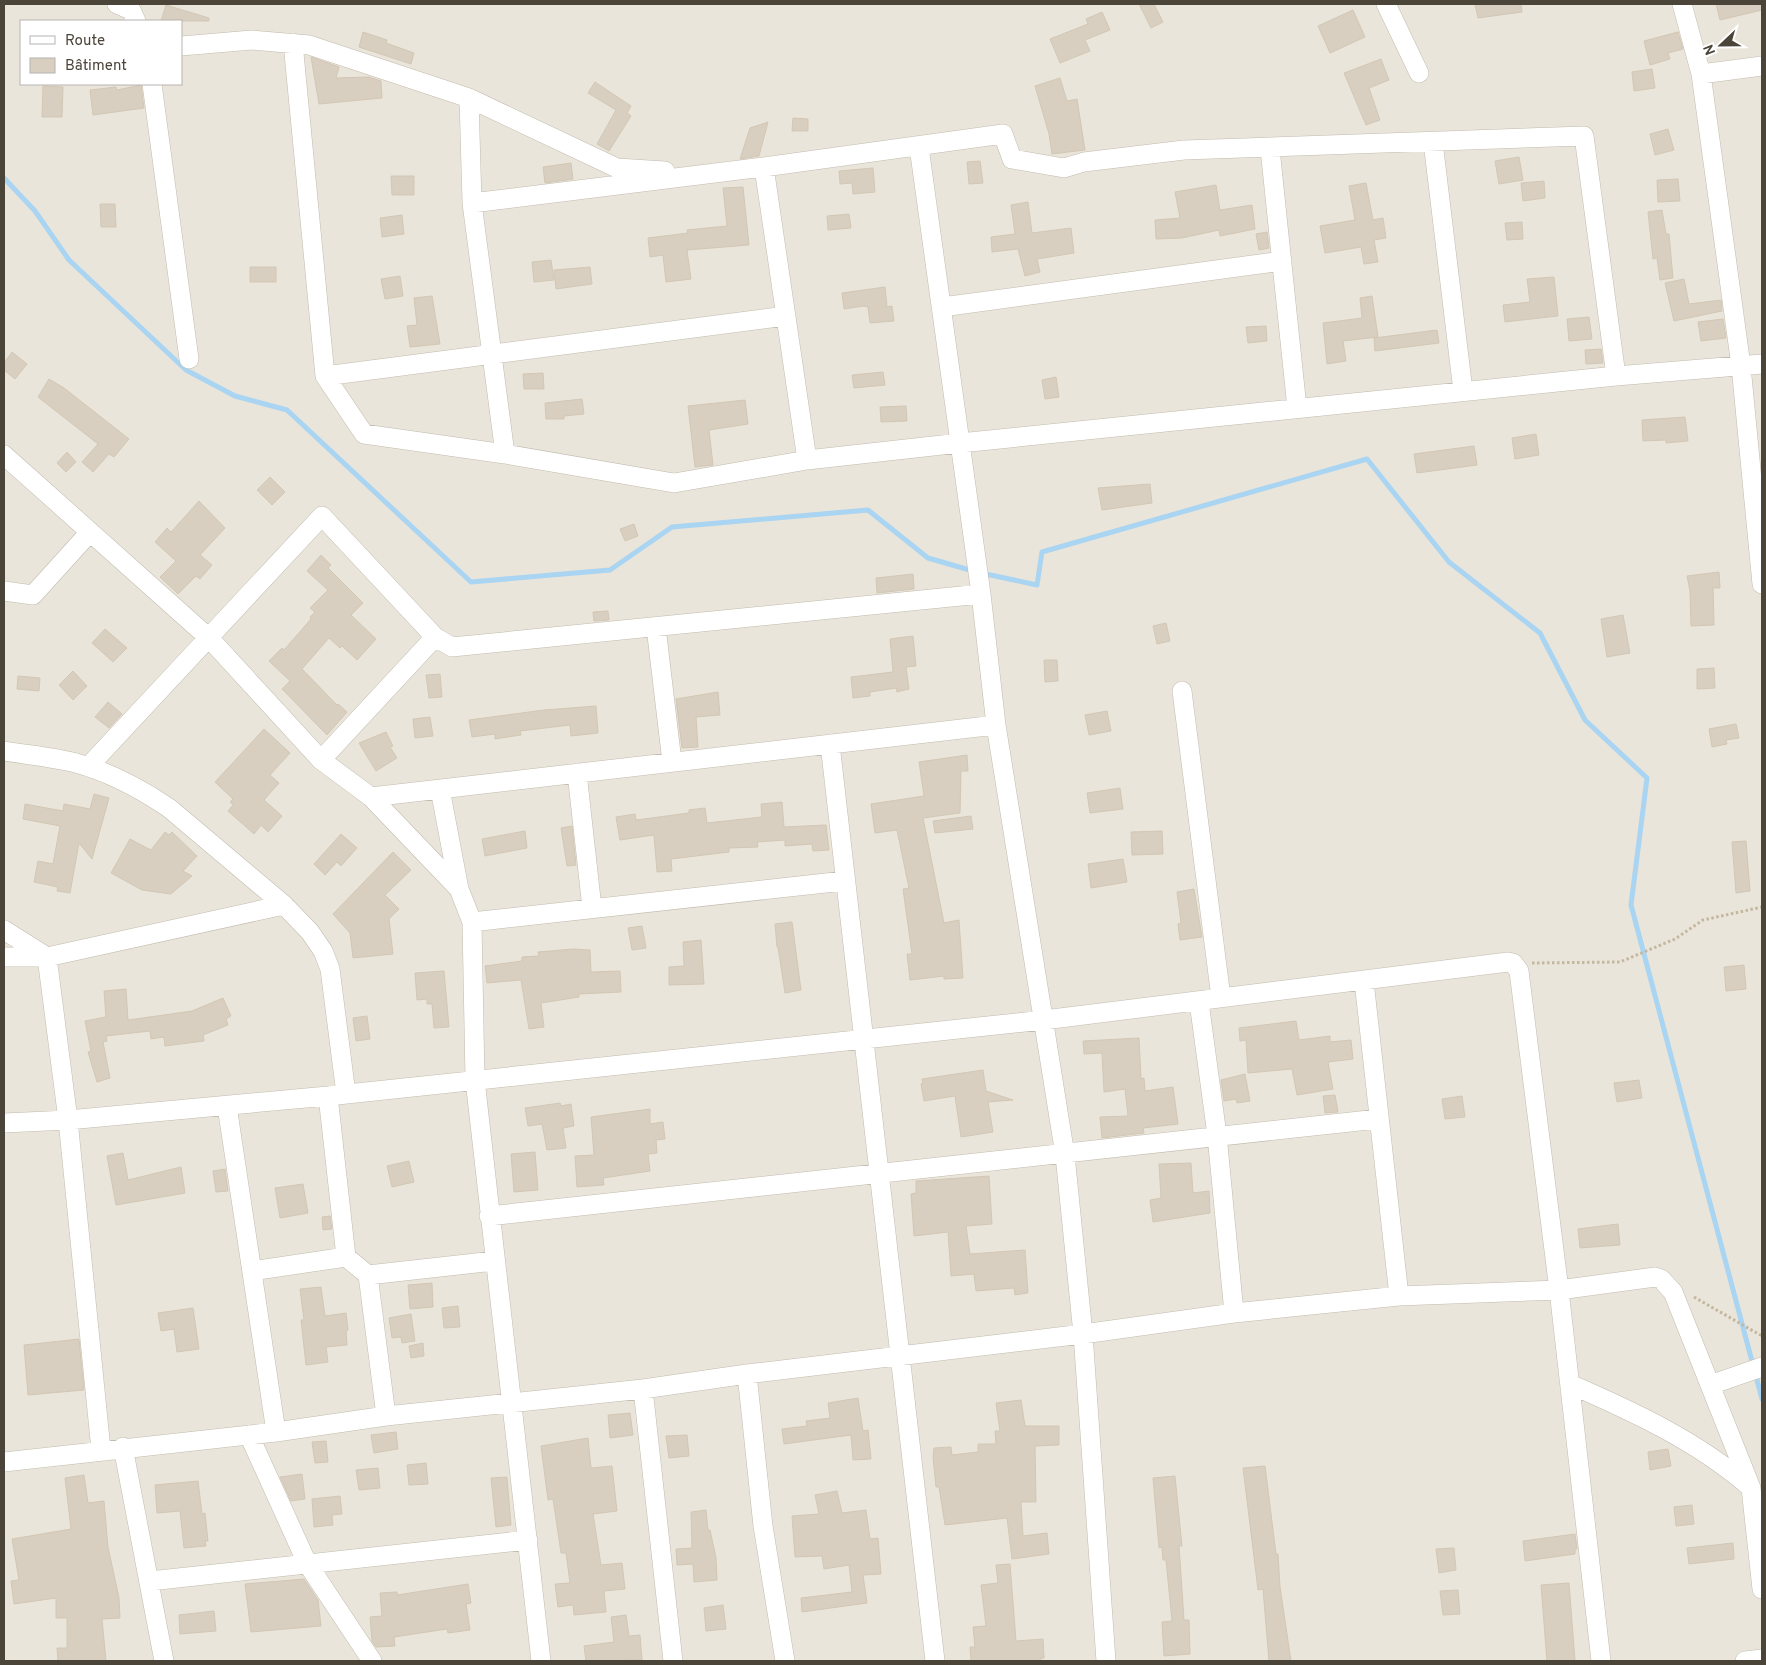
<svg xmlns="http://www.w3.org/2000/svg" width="1766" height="1665" font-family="Overpass,sans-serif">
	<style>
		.residential { fill: #eae5da; fill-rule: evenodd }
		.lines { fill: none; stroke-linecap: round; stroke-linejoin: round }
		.stream { stroke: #a9d4f2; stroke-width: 5 }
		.building { fill: #d8cfc1; stroke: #d3c7b4 }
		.street-casing { stroke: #c2bbae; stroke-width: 20 }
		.path { stroke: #c4b79f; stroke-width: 3; stroke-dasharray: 2.5 2.5; stroke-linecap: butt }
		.street { stroke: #fff; stroke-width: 19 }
	</style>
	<rect width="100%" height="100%" fill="#f6f3ec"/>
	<path class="residential" d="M 4,4 L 1762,4 L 1762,1661 L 4,1661 ZM 21,21 L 181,21 L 181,84 L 21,84 Z"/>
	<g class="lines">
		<path class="stream" d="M 4,178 L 35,211 L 69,260 L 186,370 L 235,396 L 287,410 L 471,582 L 610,570 L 672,527 L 868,510 L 928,558 L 973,571
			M 981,573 L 1037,585 L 1042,552 L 1367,459 L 1449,562 L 1540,633 L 1585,720 L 1647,778 L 1631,905 L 1762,1399"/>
	</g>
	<path class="building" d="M 1139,4 L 1154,4 L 1163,22 L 1151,28 Z
		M 1475,4 L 1521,4 L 1522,12 L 1478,18 Z
		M 1716,4 L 1762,4 L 1762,10 L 1720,20 Z
		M 166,5 L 209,18 L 209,21 L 161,21 Z
		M 1353,10 L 1365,37 L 1330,53 L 1318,26 Z
		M 1102,12 L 1110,30 L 1085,40 L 1090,51 L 1060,63 L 1050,39 L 1088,24 L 1086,19 Z
		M 363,32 L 387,40 L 386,43 L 414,53 L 411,64 L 359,47 Z
		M 1678,32 L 1683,49 L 1668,53 L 1670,59 L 1650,65 L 1644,41 Z
		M 311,57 L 339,67 L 336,78 L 369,77 L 381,81 L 382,98 L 319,104 Z
		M 1381,59 L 1389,80 L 1369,88 L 1380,120 L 1366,125 L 1344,73 Z
		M 1652,69 L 1655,88 L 1634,91 L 1632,72 Z
		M 1060,78 L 1067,101 L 1077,99 L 1085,150 L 1052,154 L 1049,134 L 1035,86 Z
		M 595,82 L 631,106 L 627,113 L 631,116 L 609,151 L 597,144 L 616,110 L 588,93 Z
		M 141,85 L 144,108 L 93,115 L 90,90 L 116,87 L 117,90 Z
		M 43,86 L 63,87 L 62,117 L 42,117 Z
		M 793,118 L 808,119 L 808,131 L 792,131 Z
		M 768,122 L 759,156 L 740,159 L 750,128 Z
		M 1668,129 L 1674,150 L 1655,155 L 1650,134 Z
		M 1519,157 L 1523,180 L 1499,184 L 1495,161 Z
		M 980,161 L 983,183 L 969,184 L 967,162 Z
		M 571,163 L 573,179 L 545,183 L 543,167 Z
		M 873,168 L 875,192 L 853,194 L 852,183 L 840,184 L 839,171 Z
		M 391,176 L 414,176 L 414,195 L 392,195 Z
		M 1678,179 L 1680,201 L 1658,202 L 1657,180 Z
		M 1544,181 L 1545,198 L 1523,201 L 1521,183 Z
		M 1366,183 L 1373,220 L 1383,218 L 1386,238 L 1374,240 L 1378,262 L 1364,264 L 1361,247 L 1325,253 L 1320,226 L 1355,220 L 1349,186 Z
		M 1216,185 L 1220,210 L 1252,205 L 1255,229 L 1220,236 L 1219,230 L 1182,238 L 1156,239 L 1155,220 L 1180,218 L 1175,192 Z
		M 743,187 L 749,245 L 687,250 L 691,279 L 666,282 L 663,255 L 650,257 L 648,238 L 688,233 L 687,230 L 727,226 L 723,188 Z
		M 1028,202 L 1032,233 L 1071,228 L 1074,253 L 1037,259 L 1040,272 L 1025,276 L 1018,249 L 992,252 L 991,237 L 1015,234 L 1011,205 Z
		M 100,204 L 115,204 L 116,227 L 101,227 Z
		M 1662,210 L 1666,234 L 1669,234 L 1673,278 L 1660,280 L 1657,258 L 1653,259 L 1648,212 Z
		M 849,214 L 851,228 L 828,230 L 827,216 Z
		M 402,215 L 404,234 L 382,237 L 380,218 Z
		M 1522,222 L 1523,239 L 1507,240 L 1505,223 Z
		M 1267,232 L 1269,248 L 1259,250 L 1256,234 Z
		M 551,260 L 554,280 L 534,282 L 532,262 Z
		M 250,267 L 276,267 L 276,282 L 250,282 Z
		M 590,267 L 592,284 L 556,289 L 554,270 Z
		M 400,276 L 403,296 L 385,299 L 381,279 Z
		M 1554,277 L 1558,316 L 1505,322 L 1503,305 L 1530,302 L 1527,279 Z
		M 1684,279 L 1689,304 L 1721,300 L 1722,311 L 1674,321 L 1665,283 Z
		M 885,287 L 887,307 L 892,306 L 894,321 L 870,323 L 868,307 L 864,306 L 844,309 L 842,293 Z
		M 432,296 L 440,344 L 410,347 L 407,326 L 417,325 L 414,298 Z
		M 1372,296 L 1378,337 L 1343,341 L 1346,361 L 1327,364 L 1323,323 L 1362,318 L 1360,298 Z
		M 1589,317 L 1592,339 L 1569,341 L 1567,319 Z
		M 1723,319 L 1726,338 L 1701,341 L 1698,322 Z
		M 1266,326 L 1267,341 L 1248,343 L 1246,327 Z
		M 1437,330 L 1439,343 L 1375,351 L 1374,338 Z
		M 1601,349 L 1603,363 L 1586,364 L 1585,350 Z
		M 12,352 L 27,364 L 15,379 L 4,370 L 4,363 Z
		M 883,372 L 885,385 L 854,388 L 852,375 Z
		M 543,373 L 544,389 L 524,389 L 523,374 Z
		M 1056,377 L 1059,397 L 1045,399 L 1042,380 Z
		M 49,379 L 64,388 L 129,439 L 114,457 L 109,454 L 93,472 L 82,462 L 98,444 L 38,397 Z
		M 582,399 L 584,414 L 564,416 L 564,419 L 546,419 L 545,403 Z
		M 745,400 L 748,424 L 709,430 L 713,465 L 695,467 L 688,406 Z
		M 906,406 L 907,421 L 881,422 L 880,407 Z
		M 1685,417 L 1688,441 L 1666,443 L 1666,440 L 1643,441 L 1642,420 Z
		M 1536,434 L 1539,455 L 1515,459 L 1512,438 Z
		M 1474,446 L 1477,465 L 1417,473 L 1414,454 Z
		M 67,452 L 76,462 L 66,472 L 57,463 Z
		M 270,477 L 285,492 L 272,505 L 257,490 Z
		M 1150,484 L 1152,503 L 1102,510 L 1098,488 Z
		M 199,501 L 225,528 L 200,555 L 212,565 L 200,579 L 196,576 L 178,594 L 160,577 L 176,561 L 155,542 L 167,528 L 171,532 Z
		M 634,524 L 638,536 L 625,541 L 620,529 Z
		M 321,555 L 331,565 L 328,568 L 363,603 L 351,615 L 376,639 L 357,660 L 342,646 L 340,648 L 329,638 L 302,669 L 337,705 L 338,704 L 347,712 L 327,735 L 282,689 L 290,681 L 269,661 L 282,648 L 284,650 L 311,619 L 310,617 L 315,612 L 310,608 L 328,590 L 307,571 Z
		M 1719,572 L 1720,588 L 1713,588 L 1714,625 L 1691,626 L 1690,591 L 1687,576 Z
		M 913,574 L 914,589 L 877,593 L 876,578 Z
		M 608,611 L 609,620 L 594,621 L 593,612 Z
		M 1623,615 L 1630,653 L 1607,657 L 1601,619 Z
		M 1166,623 L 1170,641 L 1157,644 L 1153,626 Z
		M 105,629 L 127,648 L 113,662 L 92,643 Z
		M 913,636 L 916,666 L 906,667 L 909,689 L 897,692 L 896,688 L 870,692 L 870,696 L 853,698 L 851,677 L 893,672 L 890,639 Z
		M 1044,660 L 1057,660 L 1058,681 L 1045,682 Z
		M 1714,668 L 1715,688 L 1697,689 L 1697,669 Z
		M 73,671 L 87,686 L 73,700 L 59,685 Z
		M 440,674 L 442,697 L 429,698 L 426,675 Z
		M 18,676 L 40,678 L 39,691 L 17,689 Z
		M 718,692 L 720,715 L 696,717 L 698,747 L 682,748 L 676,699 Z
		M 108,702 L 122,714 L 109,728 L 95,717 Z
		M 596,706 L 598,733 L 571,736 L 570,725 L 520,731 L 521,735 L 495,739 L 495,734 L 472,737 L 469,720 L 544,710 Z
		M 1107,711 L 1111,731 L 1089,735 L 1085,715 Z
		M 430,717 L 433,736 L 415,738 L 413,719 Z
		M 1736,724 L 1739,738 L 1726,740 L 1727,744 L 1712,747 L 1709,729 Z
		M 264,729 L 290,753 L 270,775 L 279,783 L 264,800 L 282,816 L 268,832 L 261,825 L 254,834 L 228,811 L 233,805 L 230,802 L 233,799 L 215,782 Z
		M 386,732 L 393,746 L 390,747 L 397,758 L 376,771 L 359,743 Z
		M 967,755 L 968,771 L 961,771 L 960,813 L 923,818 L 944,923 L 959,920 L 963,978 L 944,979 L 944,976 L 910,980 L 907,954 L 912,954 L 903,889 L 909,888 L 897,830 L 875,833 L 871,804 L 924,796 L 919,762 Z
		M 1120,788 L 1123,809 L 1090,813 L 1087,793 Z
		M 94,794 L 109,798 L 92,859 L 79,843 L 70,893 L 57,891 L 58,887 L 34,882 L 38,861 L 53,864 L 60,826 L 23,819 L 25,804 L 63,811 L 64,804 L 90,809 Z
		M 782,802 L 784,827 L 826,825 L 829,850 L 813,851 L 812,844 L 785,846 L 785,840 L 757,842 L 758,847 L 729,848 L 729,852 L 671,859 L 672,871 L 657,872 L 654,835 L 620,840 L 616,817 L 635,814 L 636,820 L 689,813 L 689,810 L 705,808 L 707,823 L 762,817 L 761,804 Z
		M 971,816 L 973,829 L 935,833 L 933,821 Z
		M 572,826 L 576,865 L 567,866 L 561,828 Z
		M 525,831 L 527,848 L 485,856 L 482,839 Z
		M 1162,831 L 1163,854 L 1132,855 L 1131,832 Z
		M 165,832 L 169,835 L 172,832 L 197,856 L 183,871 L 192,876 L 171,894 L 142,890 L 111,873 L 130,839 L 151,850 Z
		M 341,834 L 357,848 L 341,866 L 337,862 L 325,875 L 314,864 Z
		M 1746,841 L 1750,891 L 1736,893 L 1732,842 Z
		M 393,852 L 411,870 L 385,895 L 399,909 L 389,919 L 393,954 L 353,958 L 350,933 L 333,914 Z
		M 1123,859 L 1127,882 L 1091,888 L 1088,864 Z
		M 1194,889 L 1202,937 L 1180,940 L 1178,924 L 1181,923 L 1177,892 Z
		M 792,922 L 801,990 L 785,993 L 778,947 L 777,947 L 775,924 Z
		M 642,926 L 646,948 L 632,950 L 628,928 Z
		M 701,940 L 704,984 L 669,985 L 669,967 L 684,966 L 683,942 Z
		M 573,949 L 590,950 L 591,972 L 620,971 L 621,992 L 579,994 L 579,997 L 541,1003 L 544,1027 L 529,1029 L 521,980 L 487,983 L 485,966 L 522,961 L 522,957 L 539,956 L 538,952 Z
		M 1744,965 L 1746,989 L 1726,991 L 1724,967 Z
		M 444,971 L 449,1027 L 434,1028 L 432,1004 L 427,1004 L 427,999 L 417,1000 L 415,973 Z
		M 126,989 L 128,1020 L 192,1011 L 223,998 L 231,1016 L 226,1019 L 228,1025 L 203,1035 L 204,1041 L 165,1046 L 164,1037 L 151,1039 L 150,1031 L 106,1036 L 107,1041 L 103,1042 L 110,1078 L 97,1082 L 88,1052 L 91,1051 L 85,1021 L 106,1017 L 104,991 Z
		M 367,1016 L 370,1039 L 356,1041 L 353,1018 Z
		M 1296,1021 L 1299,1040 L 1330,1036 L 1330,1042 L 1351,1040 L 1353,1059 L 1328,1062 L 1333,1089 L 1297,1095 L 1292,1069 L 1248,1073 L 1246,1040 L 1240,1041 L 1239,1028 Z
		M 1139,1038 L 1141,1079 L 1144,1078 L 1145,1091 L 1173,1087 L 1178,1124 L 1143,1128 L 1144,1133 L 1102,1138 L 1100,1117 L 1128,1116 L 1125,1089 L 1104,1092 L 1102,1053 L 1084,1054 L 1083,1041 Z
		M 983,1070 L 986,1091 L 1013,1100 L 988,1102 L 993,1132 L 961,1137 L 955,1096 L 924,1101 L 921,1084 L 923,1083 L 922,1079 Z
		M 1245,1074 L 1250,1101 L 1237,1103 L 1236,1099 L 1224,1101 L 1221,1080 Z
		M 1639,1080 L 1642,1098 L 1617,1102 L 1614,1083 Z
		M 1335,1095 L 1338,1112 L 1325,1113 L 1323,1096 Z
		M 1462,1096 L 1465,1117 L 1445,1119 L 1442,1099 Z
		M 560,1103 L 561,1106 L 571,1104 L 574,1126 L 563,1128 L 566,1148 L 547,1150 L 542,1124 L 528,1126 L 525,1108 Z
		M 650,1109 L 650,1124 L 663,1122 L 665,1139 L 656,1140 L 657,1153 L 648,1154 L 650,1171 L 603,1178 L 604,1185 L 577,1187 L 575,1156 L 594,1155 L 591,1117 Z
		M 535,1152 L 538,1190 L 514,1192 L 511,1154 Z
		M 123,1153 L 128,1180 L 181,1167 L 185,1193 L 116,1205 L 107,1156 Z
		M 409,1161 L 414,1182 L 392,1187 L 387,1166 Z
		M 1191,1163 L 1193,1193 L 1209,1191 L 1210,1213 L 1153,1222 L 1150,1200 L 1161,1198 L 1159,1164 Z
		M 225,1169 L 228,1191 L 216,1192 L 213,1171 Z
		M 989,1176 L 992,1224 L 966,1226 L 970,1254 L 1025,1250 L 1028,1293 L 1015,1295 L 1014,1288 L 976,1291 L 974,1274 L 951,1276 L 948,1232 L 914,1236 L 911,1194 L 916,1193 L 916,1181 Z
		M 303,1184 L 308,1213 L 280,1218 L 275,1188 Z
		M 330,1216 L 332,1229 L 323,1230 L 322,1217 Z
		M 1618,1224 L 1620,1245 L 1580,1248 L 1578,1229 Z
		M 432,1283 L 433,1307 L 410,1309 L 408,1285 Z
		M 321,1287 L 325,1316 L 346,1313 L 348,1330 L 346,1331 L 347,1345 L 326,1347 L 328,1362 L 306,1365 L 301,1320 L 304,1320 L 300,1289 Z
		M 458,1306 L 460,1327 L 444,1328 L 442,1308 Z
		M 193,1308 L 199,1349 L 177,1352 L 174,1329 L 161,1331 L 158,1313 Z
		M 411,1314 L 415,1341 L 402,1343 L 401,1337 L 392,1338 L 389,1318 Z
		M 79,1339 L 84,1390 L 28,1395 L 24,1345 Z
		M 423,1343 L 424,1356 L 411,1358 L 409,1346 Z
		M 858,1398 L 863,1431 L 868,1430 L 871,1459 L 853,1460 L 851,1435 L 784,1444 L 782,1429 L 807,1426 L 806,1421 L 830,1418 L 828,1403 Z
		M 1021,1400 L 1025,1426 L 1059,1426 L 1059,1445 L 1035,1446 L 1036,1502 L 1021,1502 L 1023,1536 L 1047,1533 L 1049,1554 L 1012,1559 L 1007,1518 L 945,1525 L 939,1487 L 936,1487 L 933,1457 L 934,1448 L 951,1447 L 952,1455 L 978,1452 L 978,1444 L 996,1444 L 995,1431 L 1000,1431 L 996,1403 Z
		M 630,1413 L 633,1435 L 610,1438 L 608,1415 Z
		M 396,1432 L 398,1449 L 374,1453 L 371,1435 Z
		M 687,1435 L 689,1456 L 669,1458 L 666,1436 Z
		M 588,1438 L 591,1468 L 612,1466 L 617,1511 L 593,1514 L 601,1565 L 622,1563 L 625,1589 L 604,1591 L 606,1612 L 574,1615 L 573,1605 L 558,1607 L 555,1584 L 570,1583 L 566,1553 L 561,1553 L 553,1499 L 548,1500 L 541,1446 Z
		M 326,1441 L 328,1462 L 315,1463 L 312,1442 Z
		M 1668,1449 L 1671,1466 L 1650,1470 L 1648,1452 Z
		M 426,1463 L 428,1484 L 409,1485 L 407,1465 Z
		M 1265,1466 L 1276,1554 L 1278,1554 L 1280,1587 L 1291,1661 L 1269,1661 L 1263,1589 L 1258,1590 L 1243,1468 Z
		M 378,1468 L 380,1488 L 359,1490 L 356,1470 Z
		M 302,1474 L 305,1499 L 291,1501 L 280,1477 Z
		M 84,1475 L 88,1503 L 104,1501 L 108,1547 L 119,1598 L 120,1618 L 102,1619 L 106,1661 L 58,1661 L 57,1648 L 67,1648 L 67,1618 L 56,1618 L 56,1598 L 14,1604 L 11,1581 L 19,1580 L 12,1539 L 71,1529 L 65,1478 Z
		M 1175,1476 L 1182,1546 L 1179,1546 L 1184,1620 L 1189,1620 L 1190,1654 L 1164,1656 L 1162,1622 L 1172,1621 L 1166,1560 L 1163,1560 L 1162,1547 L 1159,1548 L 1153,1478 Z
		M 507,1477 L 511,1525 L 496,1527 L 491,1478 Z
		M 198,1481 L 202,1514 L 205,1513 L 208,1541 L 205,1541 L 206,1546 L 184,1548 L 180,1511 L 157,1513 L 155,1485 Z
		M 837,1491 L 842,1513 L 866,1510 L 870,1539 L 878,1538 L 881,1574 L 863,1575 L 867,1603 L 802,1612 L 801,1598 L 852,1592 L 849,1565 L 824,1569 L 822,1556 L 795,1557 L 792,1516 L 819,1514 L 815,1495 Z
		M 340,1496 L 342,1514 L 332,1515 L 333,1525 L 314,1527 L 312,1499 Z
		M 1692,1505 L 1694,1524 L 1676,1526 L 1674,1507 Z
		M 706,1510 L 708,1530 L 710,1530 L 716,1558 L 717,1580 L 694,1582 L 693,1564 L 677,1565 L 676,1549 L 692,1548 L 691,1512 Z
		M 1575,1534 L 1577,1549 L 1575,1549 L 1575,1554 L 1525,1561 L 1523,1541 Z
		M 1733,1543 L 1734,1559 L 1689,1564 L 1687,1548 Z
		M 1454,1548 L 1456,1570 L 1439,1573 L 1436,1549 Z
		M 1010,1564 L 1016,1641 L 1043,1639 L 1044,1658 L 1041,1658 L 1041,1661 L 971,1661 L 970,1647 L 975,1647 L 973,1627 L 986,1626 L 981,1585 L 998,1583 L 996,1565 Z
		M 304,1579 L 318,1600 L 321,1626 L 251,1632 L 245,1584 Z
		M 1569,1583 L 1575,1661 L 1547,1661 L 1541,1585 Z
		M 468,1584 L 471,1603 L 466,1604 L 470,1630 L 448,1633 L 447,1629 L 394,1637 L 395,1646 L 376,1647 L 372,1641 L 370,1617 L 382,1616 L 380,1593 L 397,1592 L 397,1595 Z
		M 1458,1590 L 1460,1614 L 1443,1615 L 1440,1591 Z
		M 723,1605 L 726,1629 L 706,1631 L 704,1608 Z
		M 214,1611 L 216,1631 L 180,1634 L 179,1615 Z
		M 626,1615 L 629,1636 L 640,1635 L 642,1660 L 586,1661 L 584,1646 L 614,1642 L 611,1617 Z"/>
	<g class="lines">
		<defs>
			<path id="street" d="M 117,4 L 131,10 L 136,21
				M 1386,4 L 1419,73
				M 1682,4 L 1701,74 L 1741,366 L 1762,584
				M 293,43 L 325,376 L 786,316
				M 181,46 L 252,40 L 309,45 L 469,98 L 617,168 L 665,171
				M 1701,74 L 1762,66
				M 152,84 L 189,359
				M 469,98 L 472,203 L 505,454
				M 1433,142 L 1463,391
				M 919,147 L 981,594 L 996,725 L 1065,1155 L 1083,1334 L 1106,1661
				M 1270,149 L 1297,408
				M 764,167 L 807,460
				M 472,203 L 764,167 L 1003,134 L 1012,159 L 1064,168 L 1084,162 L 1184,150 L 1584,136 L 1616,376
				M 942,307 L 1282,261
				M 325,376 L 364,434 L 505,454 L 674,483 L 807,460 L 960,443 L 1616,376 L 1762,364
				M 4,455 L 210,639 L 321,760 L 371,797 L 459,889
				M 4,591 L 33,595 L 90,532
				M 656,627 L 672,762
				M 1182,691 L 1221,998
				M 830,744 L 935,1661
				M 4,751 C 27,755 53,757 76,763 C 109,772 141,789 169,808 L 284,905 L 310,932 L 323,951 L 330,969 L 346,1094
				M 321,760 L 435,637
				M 88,767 L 322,516 L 435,637 L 452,647 L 981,594
				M 577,773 L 592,908
				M 440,789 L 459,889 L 472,922
				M 371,797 L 996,725
				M 4,930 L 47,957 L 68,1120 L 101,1450
				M 4,957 L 47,957 L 284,905
				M 1364,981 L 1399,1296
				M 1199,1002 L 1217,1135 L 1234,1313
				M 328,1096 L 346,1257 L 368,1275 L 386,1416
				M 227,1106 L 276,1432
				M 4,1123 L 68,1120 L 328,1096 L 1044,1020 L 1508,962 L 1513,963 L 1519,971 L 1559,1290 L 1601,1661
				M 489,1216 L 1378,1119
				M 252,1271 L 346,1257
				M 368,1275 L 494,1261
				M 747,1374 L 763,1526 L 785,1661
				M 1570,1384 C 1634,1412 1697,1441 1750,1487
				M 1710,1385 L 1762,1367
				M 643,1389 L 673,1661
				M 249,1435 L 307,1563 L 372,1661
				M 123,1447 L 164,1661
				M 4,1462 L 276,1432 L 386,1416 L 643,1389 L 747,1374 L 1083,1334 L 1234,1313 L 1399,1296 L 1559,1290 L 1655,1277 L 1661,1279 L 1673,1292 L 1751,1488 L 1762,1589
				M 150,1581 L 528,1540
				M 541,1661 L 475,1080 L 472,922 L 844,881
				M 1745,1661 L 1762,1659"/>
		</defs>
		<use href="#street" class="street-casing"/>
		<path class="path" d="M 1532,963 L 1620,962 L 1675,939 L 1703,920 L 1762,907
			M 1694,1297 L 1762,1336"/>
		<use href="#street" class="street"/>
	</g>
	<rect width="1766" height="1665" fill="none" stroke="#4b4439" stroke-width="10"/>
	<rect x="20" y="20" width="162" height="65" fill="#ffffff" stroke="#b7b4b0"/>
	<rect x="30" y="36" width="25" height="8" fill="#ffffff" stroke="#b7b4b0"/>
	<text x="65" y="45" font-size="15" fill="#4b4439">Route</text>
	<rect x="30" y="58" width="25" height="15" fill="#d8cfc1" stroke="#b7b4b0"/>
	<text x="65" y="70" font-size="15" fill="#4b4439">Bâtiment</text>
	<g transform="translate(1721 45) rotate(248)" stroke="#ffffff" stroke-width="4" paint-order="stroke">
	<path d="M0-4L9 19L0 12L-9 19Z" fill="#4b4439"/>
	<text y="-8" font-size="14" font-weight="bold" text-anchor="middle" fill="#4b4439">N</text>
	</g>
</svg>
